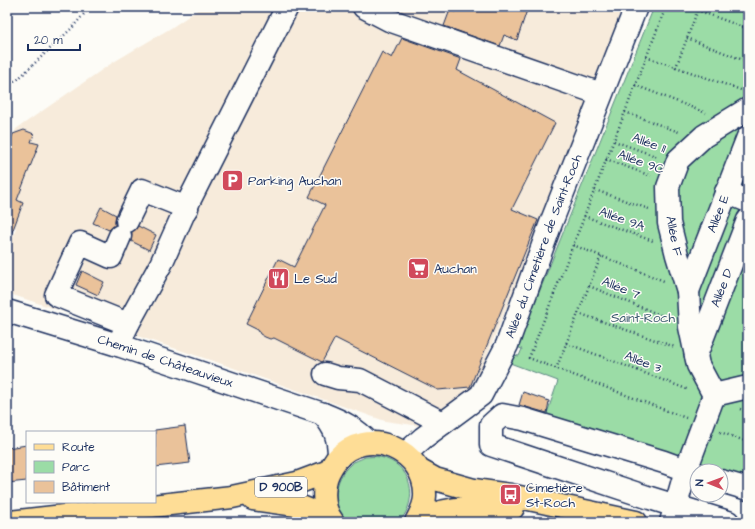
<svg xmlns="http://www.w3.org/2000/svg" width="755" height="529" font-family="'Architects Daughter',sans-serif">
	<style>
		.built { fill: #f7ebdb }
		.green { fill: #9bdca6; stroke: #5b8682 }
		.building { fill: #eac29a; stroke: #1b2f5e }
		.lines { fill: none; stroke-linecap: round; stroke-linejoin: round }
		.minor-casing { stroke: #1b2f5e; stroke-width: 25 }
		.major-casing { stroke: #1b2f5e; stroke-width: 25 }
		.path { stroke: #1b2f5e; stroke-width: 2.5; stroke-dasharray: 1 3; stroke-linecap: butt }
		.minor { stroke: #fdfcf7; stroke-width: 22 }
		.major { stroke: #fedd96; stroke-width: 22 }
		.labels { text-anchor: middle; dominant-baseline: central; stroke-width: 3; stroke-linejoin: round; paint-order: stroke }
		.shield { fill: #fdfcf7; stroke: #5f6c8c; stroke-width: 1 }
		.shield-label { font-size: 12px; font-weight: bold; fill: #1b2f5e }
		.street-label { font-size: 13px; fill: #1b2f5e; stroke: #fdfcf7 }
		.poi-label { font-size: 13px; fill: #1b2f5e; stroke: #fdfcf7; text-anchor: start }
		.park-label { font-size: 13px; fill: #3b5a70; stroke: #fdfcf7 }
	</style>
	<rect width="100%" height="100%" fill="#fdfcf7"/>
	<filter id="ink" filterUnits="userSpaceOnUse"><feTurbulence type="fractalNoise" baseFrequency=".025" numOctaves="2"/><feDisplacementMap in="SourceGraphic" scale="8" xChannelSelector="R" yChannelSelector="G"/><feConvolveMatrix kernelMatrix="1 2 1 2 8 2 1 2 1" color-interpolation-filters="sRGB"/></filter>
	<g filter="url(#ink)">
		<path class="built" d="M 202,7 L 627,7 L 603,72 L 456,431 L 385,421 L 222,364 L 7,293 L 7,254 L 16,228 L 7,223 L 7,148 L 16,129 L 112,63 L 171,28 Z"/>
		<path class="green" d="M 654,7 L 748,7 L 748,483 L 721,471 L 710,471 L 545,419 L 558,381 L 510,363 L 514,355 L 519,356 L 522,349 L 517,347 Z
			M 365,457 C 369,457 375,456 380,457 C 412,464 420,499 399,522 L 348,522 C 331,507 333,479 351,464 C 354,461 360,460 365,457 Z"/>
		<path class="building" d="M 457,7 L 528,7 L 517,40 L 504,35 L 500,46 L 444,26 L 450,10 L 455,12 Z
			M 402,38 L 461,59 L 457,70 L 555,123 L 512,209 L 538,220 L 470,387 L 438,390 L 335,338 L 322,362 L 274,338 L 270,339 L 265,337 L 260,334 L 258,330 L 246,324 L 278,259 L 294,267 L 325,205 L 309,197 L 382,52 L 392,58 Z
			M 24,130 L 34,134 L 31,142 L 39,144 L 17,200 L 23,203 L 8,243 L 7,243 L 7,149 L 13,134 Z
			M 101,207 L 116,215 L 115,222 L 115,225 L 109,230 L 93,223 Z
			M 138,226 L 156,235 L 149,250 L 131,241 L 132,232 Z
			M 82,271 L 104,282 L 98,295 L 76,285 Z
			M 523,392 L 549,401 L 547,413 L 519,405 Z
			M 185,426 L 190,463 L 155,467 L 155,430 Z
			M 27,445 L 27,481 L 7,483 L 7,448 Z"/>
		<g class="lines">
			<defs>
				<g id="minor">
					<path d="M 364,7 L 389,20 L 601,94"/>
					<path d="M 726,192 L 748,201"/>
					<path d="M 127,221 L 142,190 L 187,208"/>
					<path d="M 120,236 L 111,257 L 80,243 L 56,295 L 128,324"/>
					<path id="s1" d="M 688,291 L 748,137"/>
					<path id="s2" d="M 7,311 L 118,345 L 323,414 C 341,421 356,428 369,443"/>
					<path d="M 118,345 L 128,324 L 161,264 L 190,199 L 287,7"/>
					<path id="s3" d="M 696,355 L 748,220"/>
					<path d="M 325,374 L 338,378 L 360,380 L 443,423"/>
					<path d="M 714,395 L 698,365 L 690,327 L 688,291 L 677,255 L 669,223 L 668,187 L 678,160 L 704,136 L 748,109"/>
					<path d="M 323,414 C 335,428 339,438 339,457"/>
					<path id="s4" d="M 405,454 L 423,438 L 481,395 L 507,345 L 551,223 L 636,7"/>
					<path d="M 697,474 L 664,462 L 523,419 L 502,415 L 491,425 L 491,445 L 650,498 L 728,522"/>
					<path d="M 721,481 L 748,489"/>
					<path d="M 671,522 L 686,470 L 714,395 L 748,387"/>
				</g>
				<path id="major" d="M 419,470 L 435,479 L 474,490 L 510,495 L 636,522
					M 253,499 L 296,505 L 329,518
					M 10,522 L 232,497 L 297,483 L 329,471
					M 333,522 C 324,511 323,498 325,484 C 326,475 331,467 336,460 C 366,424 427,450 425,496 C 425,506 420,514 416,522
					M 417,522 C 450,503 477,509 513,508"/>
			</defs>
			<use href="#minor" class="minor-casing"/>
			<use href="#major" class="major-casing"/>
			<path class="path" d="M 666,7 L 529,358 L 686,418
				M 699,7 L 676,67 L 741,90
				M 697,10 L 748,29
				M 687,38 L 748,62
				M 646,57 L 676,67
				M 7,85 L 18,79 L 72,28 L 90,7
				M 635,85 L 706,113
				M 625,112 L 679,132
				M 614,141 L 658,157
				M 606,159 L 651,176
				M 595,190 L 649,209
				M 584,216 L 653,241
				M 573,245 L 601,256
				M 589,286 L 670,319
				M 578,313 L 675,347
				M 566,343 L 689,390
				M 556,369 L 601,256 L 664,281
				M 740,409 L 748,412
				M 720,432 L 748,442"/>
			<use href="#minor" class="minor"/>
			<use href="#major" class="major"/>
		</g>
	</g>
	<defs>
		<symbol id="parking-square" viewBox="-11 -11 22 22"><rect x="-9" y="-9" width="18" height="18" rx="4" fill="#d1495b" stroke="#fdfcf7"/><path d="M-3.5-5.5H1a3.5 3.5 0 0 1 0 7H-1V5.5H-3.5ZM-1-3.4V-.6H.8a1.4 1.4 0 0 0 0-2.8Z" fill="#fff"/></symbol>
		<symbol id="supermarket-square" viewBox="-11 -11 22 22"><rect x="-9" y="-9" width="18" height="18" rx="4" fill="#d1495b" stroke="#fdfcf7"/><path d="M-6-5.5h2.5l.6 2H6L4.5 2H-2.5L-4.4-4H-6ZM-1.5 3.2a1.3 1.3 0 1 0 .1 0ZM3 3.2a1.3 1.3 0 1 0 .1 0Z" fill="#fff"/></symbol>
		<symbol id="restaurant-square" viewBox="-11 -11 22 22"><rect x="-9" y="-9" width="18" height="18" rx="4" fill="#d1495b" stroke="#fdfcf7"/><path d="M-5-6h1v4h1v-4h1v4h1v-4h1v5L-1.5 .5V6h-2V.5L-5-1ZM5-6V6H3V1.5H1.5Q1.5-4 5-6Z" fill="#fff"/></symbol>
		<symbol id="bus-square" viewBox="-11 -11 22 22"><rect x="-9" y="-9" width="18" height="18" rx="4" fill="#d1495b" stroke="#fdfcf7"/><path d="M-5-6H5V4H4V6H2V4H-2V6H-4V4H-5ZM-3.5-4V0h7V-4ZM-3.5 1.2v1.5H-2V1.2ZM2 1.2v1.5H3.5V1.2Z" fill="#fff"/></symbol>
	</defs>
	<g fill-rule="evenodd">
		<use href="#parking-square" x="220" y="168" width="25" height="25"/>
		<use href="#supermarket-square" x="406" y="256" width="25" height="25"/>
		<use href="#restaurant-square" x="266" y="266" width="25" height="25"/>
		<use href="#bus-square" x="498" y="482" width="25" height="25"/>
	</g>
	<g class="labels">
		<rect class="shield" x="255" y="477" width="52" height="20" rx="3"/>
		<g class="shield-label">
			<text x="281" y="487">D 900B</text>
		</g>
		<g class="street-label">
			<text transform="translate(649 143) rotate(20)">Allée 11</text>
			<text transform="translate(641 162) rotate(20)">Allée 9C</text>
			<text stroke="none"><textPath href="#s1" startOffset="83">Allée E</textPath></text>
			<text transform="translate(622 219) rotate(20)">Allée 9A</text>
			<text transform="translate(674 236) rotate(79)">Allée F</text>
			<text stroke="none"><textPath href="#s4" startOffset="258">Allée du Cimetière de Saint-Roch</textPath></text>
			<text transform="translate(621 288) rotate(22)">Allée 7</text>
			<text stroke="none"><textPath href="#s3" startOffset="72">Allée D</textPath></text>
			<text stroke="none"><textPath href="#s2" startOffset="166">Chemin de Châteauvieux</textPath></text>
			<text transform="translate(643 362) rotate(21)">Allée 3</text>
		</g>
		<g class="poi-label">
			<text x="248" y="181">Parking Auchan</text>
			<text x="434" y="269">Auchan</text>
			<text x="294" y="279">Le Sud</text>
			<text x="526" y="488">Cimetière<tspan x="526" dy="15">St-Roch</tspan></text>
		</g>
		<g class="park-label">
			<text x="643" y="318">Saint-Roch</text>
		</g>
	</g>
	<rect width="755" height="529" fill="none" stroke="#fdfcf7" stroke-width="24"/>
	<rect x="12" y="12" width="731" height="505" fill="none" stroke="#1b2f5e" stroke-width="1.5" filter="url(#ink)"/>
	<rect x="26" y="431" width="130" height="72" fill="#fdfcf7" stroke="#a3aaba"/>
	<rect x="34" y="444" width="20" height="6" fill="#fedd96" stroke="#a3aaba"/>
	<text x="62" y="451" font-size="12" fill="#1b2f5e">Route</text>
	<rect x="34" y="461" width="20" height="12" fill="#9bdca6" stroke="#a3aaba"/>
	<text x="62" y="471" font-size="12" fill="#1b2f5e">Parc</text>
	<rect x="34" y="481" width="20" height="12" fill="#eac29a" stroke="#a3aaba"/>
	<text x="62" y="491" font-size="12" fill="#1b2f5e">Bâtiment</text>
	<g transform="translate(709 483) rotate(271)"><circle r="19" fill="#fdfcf7" stroke="#a3aaba"/>
	<path d="M0-3L7 15L0 10L-7 15Z" fill="#d1495b"/>
	<text y="-6" font-size="11" font-weight="bold" text-anchor="middle" fill="#1b2f5e">N</text>
	</g>
	<path d="M28 44v6h52v-6" fill="none" stroke="#1b2f5e" stroke-width="2"/>
	<text x="34" y="44" font-size="12" fill="#1b2f5e" stroke="#fdfcf7" stroke-width="3" paint-order="stroke">20 m</text>
</svg>
